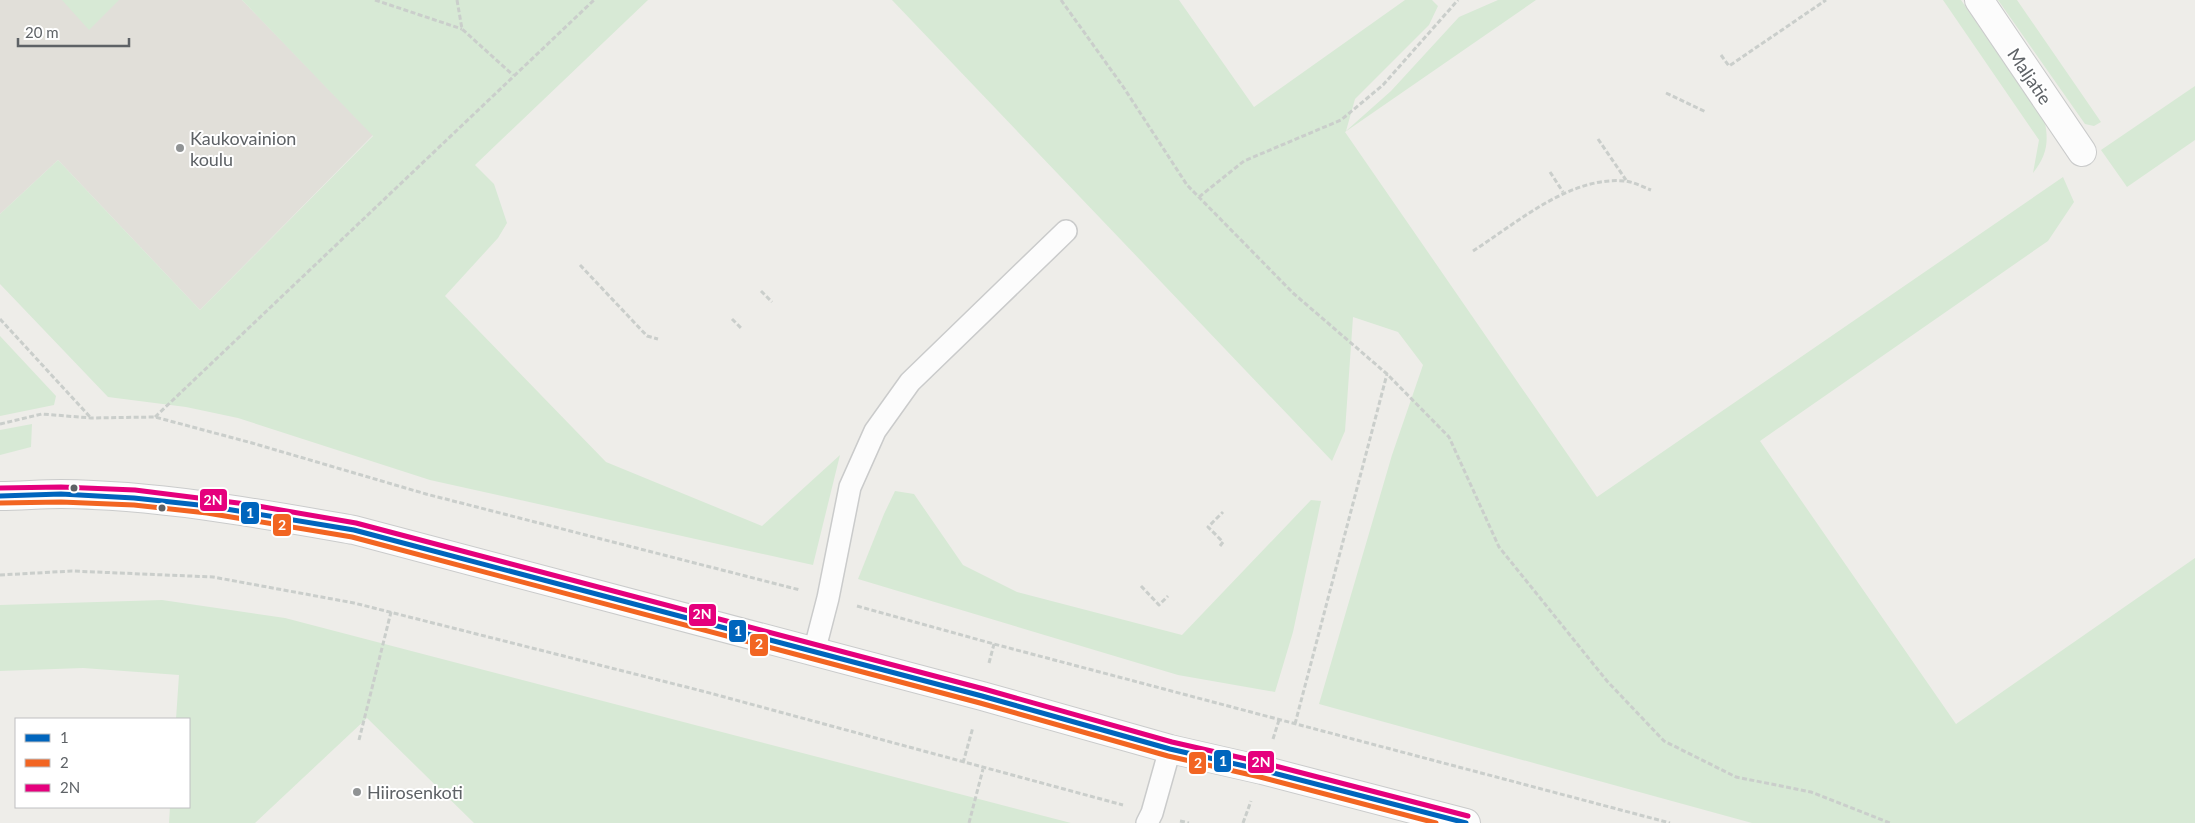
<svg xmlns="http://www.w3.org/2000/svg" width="2195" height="823" font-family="Lato,sans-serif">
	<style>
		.education { fill: #e1dfd9 }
		.green { fill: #d7e9d5 }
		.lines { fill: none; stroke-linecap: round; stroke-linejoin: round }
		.service-casing { stroke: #cacbcb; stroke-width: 24 }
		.minor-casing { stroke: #cacbcb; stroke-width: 30 }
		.tertiary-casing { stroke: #cacbcb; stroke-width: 30 }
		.path { stroke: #cacecb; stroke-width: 3; stroke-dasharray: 5 2.5; stroke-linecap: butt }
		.service { stroke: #fcfcfc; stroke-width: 21 }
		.minor { stroke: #fcfcfc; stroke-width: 28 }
		.tertiary { stroke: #fcfcfc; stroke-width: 28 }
		.bus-1-casing { stroke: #fff; stroke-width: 9 }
		.bus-2-casing { stroke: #fff; stroke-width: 9 }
		.bus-3-casing { stroke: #fff; stroke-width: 9 }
		.bus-1 { stroke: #0065bd; stroke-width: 5 }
		.bus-2 { stroke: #f26522; stroke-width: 5 }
		.bus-3 { stroke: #e5007d; stroke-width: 5 }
		.poi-dot { fill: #909394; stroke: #fff; stroke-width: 2 }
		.bus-dot { fill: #5e6266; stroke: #fff; stroke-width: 2 }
		.labels { text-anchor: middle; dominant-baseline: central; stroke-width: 4; stroke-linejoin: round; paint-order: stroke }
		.street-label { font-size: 18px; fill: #5e6266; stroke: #fff }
		.poi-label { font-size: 18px; fill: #5e6266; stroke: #fff; text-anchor: start }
		.line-badge { stroke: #fff; stroke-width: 2 }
		.badge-label { font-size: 14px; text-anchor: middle; font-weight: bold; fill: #fff }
	</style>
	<rect width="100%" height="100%" fill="#eeede9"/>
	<path class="education" d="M 0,0 L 242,0 L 373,135 L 200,310 L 58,160 L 0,214 Z"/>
	<path class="green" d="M 62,0 L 119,0 L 89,30 Z
		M 242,0 L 648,0 L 475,165 L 494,184 L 507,223 L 498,238 L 445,296 L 606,462 L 762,526 L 840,455 L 813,565 L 430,480 L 238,418 L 186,407 L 108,397 L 0,284 L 0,214 L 58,160 L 200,310 L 373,136 Z
		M 892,0 L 1179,0 L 1254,107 L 1405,0 L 1432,0 L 1438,6 L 1429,25 L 1355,99 L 1346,131 L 1391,91 L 1459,17 L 1498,0 L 1536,0 L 1345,132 L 1597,497 L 2063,177 L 2074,202 L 2048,241 L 1760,441 L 1956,724 L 2195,558 L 2195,823 L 1752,823 L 1319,704 L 1392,455 L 1423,365 L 1398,332 L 1353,317 L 1345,431 L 1332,461 Z
		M 1943,0 L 1961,0 L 2045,123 C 2049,143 2046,157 2033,173 L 2039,140 Z
		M 1998,0 L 2017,0 L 2101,122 L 2094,126 L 2085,124 Z
		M 2195,86 L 2195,140 L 2127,187 L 2101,150 Z
		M 0,336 L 56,396 L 54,405 L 0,416 Z
		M 32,424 L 31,447 L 0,455 L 0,430 Z
		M 895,491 L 914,494 L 963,565 L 1017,592 L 1182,635 L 1311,500 L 1321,501 L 1293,632 L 1275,692 L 1178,675 L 858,579 L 884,514 Z
		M 162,600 L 285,618 L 1071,823 L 474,823 L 367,718 L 255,823 L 169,823 L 170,807 L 189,807 L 189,719 L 176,719 L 179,675 L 83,668 L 0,671 L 0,605 Z"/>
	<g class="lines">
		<defs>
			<path id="service" d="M 814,652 L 828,598 L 850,487 L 875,431 L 910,382 L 1066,231
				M 1147,823 L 1152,813 L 1170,749"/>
			<path id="minor" d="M 1979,0 L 2082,152"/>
			<path id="tertiary" d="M 0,496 C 20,496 41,494 61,494 C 159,495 257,513 354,530 L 982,696 L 1170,749 L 1262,770 L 1466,823"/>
		</defs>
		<use href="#service" class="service-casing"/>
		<use href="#minor" class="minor-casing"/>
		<use href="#tertiary" class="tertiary-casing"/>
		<path class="path" d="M 375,0 L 462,29
			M 457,0 L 462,29 L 513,75
			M 1061,0 L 1124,88 L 1187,185 L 1293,293 L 1387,374 L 1449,437 L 1499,547 L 1607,681 L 1664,741 L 1736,777 L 1811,792 L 1890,823
			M 1721,55 L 1729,66 L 1826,0
			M 1666,93 L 1706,112
			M 1598,139 L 1626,180
			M 1550,172 L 1563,192
			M 1199,197 L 1244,161 L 1341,120 L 1383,85 L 1458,0
			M 1473,251 C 1518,222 1570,176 1625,181 C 1634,182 1643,187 1651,190
			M 580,265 L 647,336 L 658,339
			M 761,291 L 772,302
			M 0,319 L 91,418
			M 732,319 L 742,329
			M 155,417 L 594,0
			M 0,424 L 42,414 L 91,418 L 155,417 L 252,443 L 426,494 L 800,590
			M 1220,546 L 1223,542 L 1208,527 L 1223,512
			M 0,575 L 72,571 L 213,577 L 354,603 L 706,692 L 1123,805
			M 1141,586 L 1159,605 L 1168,596
			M 857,606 L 994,644 L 1670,823
			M 989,663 L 994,644
			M 1295,724 L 1387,374
			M 1273,739 L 1279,720
			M 359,740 L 391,612
			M 963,763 L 973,727
			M 1180,821 L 1189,823
			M 969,823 L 983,769
			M 1243,823 L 1251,801"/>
		<use href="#service" class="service"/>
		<use href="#minor" class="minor"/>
		<use href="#tertiary" class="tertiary"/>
		<defs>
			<path id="bus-1" d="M 0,496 L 61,494 L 134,498 L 208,506 L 354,530 L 982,696 L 1170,749 L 1262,770 L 1466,823"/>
			<path id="bus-2" d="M 0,503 L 61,502 L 134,505 L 207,513 L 352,537 L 980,703 L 1168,756 L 1260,777 L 1436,823"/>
			<path id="bus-3" d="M 0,488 L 61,487 L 135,490 L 246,504 L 356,523 L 984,689 L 1172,742 L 1264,763 L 1468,816"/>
		</defs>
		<use href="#bus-1" class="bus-1-casing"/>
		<use href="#bus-2" class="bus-2-casing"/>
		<use href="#bus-3" class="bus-3-casing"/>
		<use href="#bus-1" class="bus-1"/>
		<use href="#bus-2" class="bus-2"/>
		<use href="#bus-3" class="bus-3"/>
	</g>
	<g class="poi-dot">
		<circle cx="180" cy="148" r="5"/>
		<circle cx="357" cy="792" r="5"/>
	</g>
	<g class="bus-dot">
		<circle cx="74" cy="488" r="4.5"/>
		<circle cx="162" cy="508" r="4.5"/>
	</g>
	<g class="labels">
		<g class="street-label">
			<text transform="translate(2030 76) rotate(56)">Maljatie</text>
		</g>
		<g class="poi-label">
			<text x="190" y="138">Kaukovainion<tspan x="190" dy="21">koulu</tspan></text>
			<text x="367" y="792">Hiirosenkoti</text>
		</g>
	</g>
	<g class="line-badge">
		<rect x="199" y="488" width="29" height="24" rx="5" fill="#e5007d"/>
		<rect x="240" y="501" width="20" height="24" rx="5" fill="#0065bd"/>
		<rect x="272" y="513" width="20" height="24" rx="5" fill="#f26522"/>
		<rect x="688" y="603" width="29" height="24" rx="5" fill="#e5007d"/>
		<rect x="728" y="619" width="19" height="24" rx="5" fill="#0065bd"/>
		<rect x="749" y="633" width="20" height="24" rx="5" fill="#f26522"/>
		<rect x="1213" y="749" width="19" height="24" rx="5" fill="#0065bd"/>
		<rect x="1247" y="750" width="28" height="24" rx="5" fill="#e5007d"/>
		<rect x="1188" y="751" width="19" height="24" rx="5" fill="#f26522"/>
	</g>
	<g class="badge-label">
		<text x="213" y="505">2N</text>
		<text x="250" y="518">1</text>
		<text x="282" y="530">2</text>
		<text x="702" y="619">2N</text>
		<text x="738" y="636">1</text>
		<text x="759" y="649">2</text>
		<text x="1223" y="766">1</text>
		<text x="1261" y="767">2N</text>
		<text x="1198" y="768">2</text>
	</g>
	<rect x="15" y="718" width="175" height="90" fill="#ffffff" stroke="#bfc0c2"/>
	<rect x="25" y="734" width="25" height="8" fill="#0065bd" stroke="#bfc0c2"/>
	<text x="60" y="743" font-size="15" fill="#5e6266">1</text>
	<rect x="25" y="759" width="25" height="8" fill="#f26522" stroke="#bfc0c2"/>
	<text x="60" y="768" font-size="15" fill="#5e6266">2</text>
	<rect x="25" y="784" width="25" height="8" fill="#e5007d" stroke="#bfc0c2"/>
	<text x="60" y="793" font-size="15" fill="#5e6266">2N</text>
	<path d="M18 38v8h111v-8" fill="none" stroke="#5e6266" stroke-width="2.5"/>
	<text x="25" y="38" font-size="15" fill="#5e6266" stroke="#ffffff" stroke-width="4" paint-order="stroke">20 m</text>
</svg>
